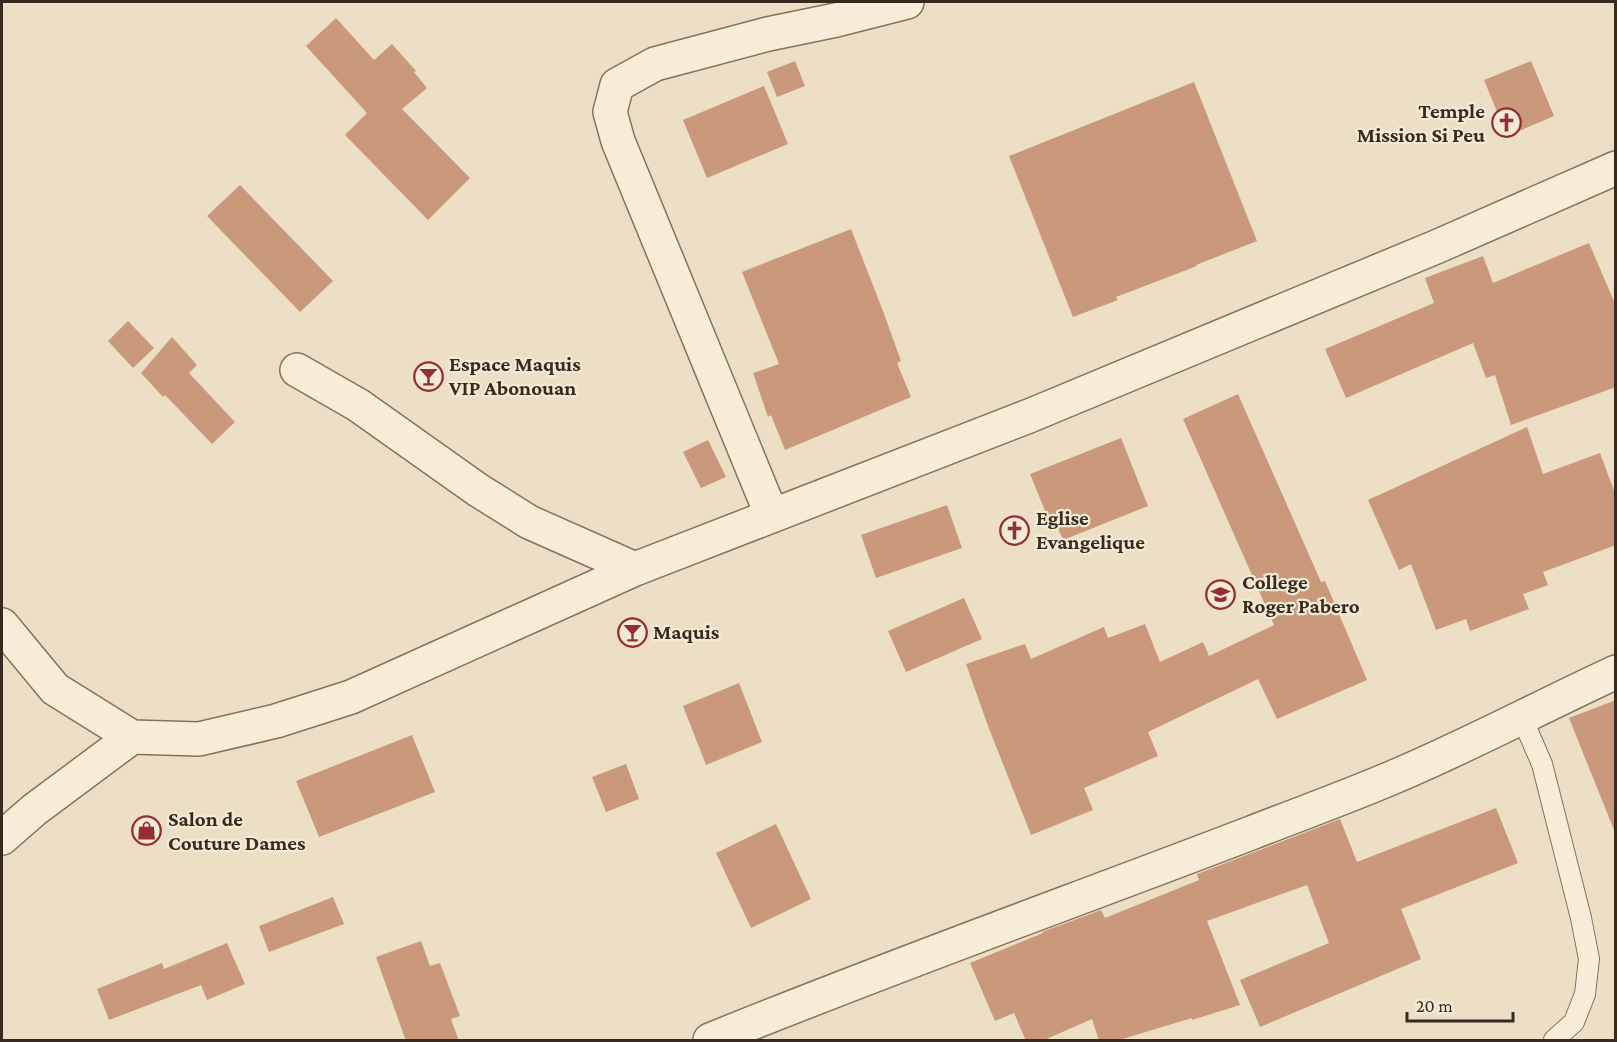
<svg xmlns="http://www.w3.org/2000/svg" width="1617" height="1042" font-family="'Crimson Pro',serif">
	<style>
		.building { fill: #ca997c }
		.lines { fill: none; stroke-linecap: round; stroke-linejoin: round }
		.lane-casing { stroke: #88715c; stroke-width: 22 }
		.street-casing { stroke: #88715c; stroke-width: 36 }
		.lane { stroke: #f8edd9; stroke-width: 20 }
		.street { stroke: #f8edd9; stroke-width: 33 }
		.labels { text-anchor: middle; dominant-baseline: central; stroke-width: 4.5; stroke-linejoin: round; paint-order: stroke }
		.poi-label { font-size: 21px; font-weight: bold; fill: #382a1f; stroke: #f5ead5; text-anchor: start }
	</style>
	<rect width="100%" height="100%" fill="#eddfc6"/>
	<path class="building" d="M 336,18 L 374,60 L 392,44 L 416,71 L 414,72 L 427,88 L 402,109 L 470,178 L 428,220 L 345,135 L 367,113 L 306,46 Z
		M 795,61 L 805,86 L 777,97 L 767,72 Z
		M 1531,61 L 1554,116 L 1507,136 L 1484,80 Z
		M 1194,82 L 1257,241 L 1196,265 L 1197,266 L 1116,297 L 1118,300 L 1073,317 L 1009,156 Z
		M 764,86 L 788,144 L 707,178 L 683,120 Z
		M 240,185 L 333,281 L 300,312 L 207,216 Z
		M 851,229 L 883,311 L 901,361 L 897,363 L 911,397 L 785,450 L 771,415 L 768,417 L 753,373 L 779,364 L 742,272 Z
		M 1589,243 L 1616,306 L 1616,387 L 1511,425 L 1495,375 L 1486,378 L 1473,343 L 1346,398 L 1325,349 L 1434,303 L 1425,278 L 1483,256 L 1493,283 Z
		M 128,321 L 154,348 L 133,368 L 108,341 Z
		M 172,337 L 197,365 L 189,373 L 235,422 L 212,444 L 165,395 L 163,397 L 141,373 Z
		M 1238,394 L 1321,582 L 1325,581 L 1367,680 L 1277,719 L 1258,679 L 1148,732 L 1158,756 L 1084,788 L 1093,810 L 1031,835 L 988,726 L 966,664 L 1025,644 L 1031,659 L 1104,627 L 1108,638 L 1145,624 L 1160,662 L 1203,642 L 1209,656 L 1274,625 L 1183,419 Z
		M 1527,427 L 1543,474 L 1600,453 L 1616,496 L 1616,545 L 1543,572 L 1548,585 L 1523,594 L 1529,609 L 1470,631 L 1466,619 L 1436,630 L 1411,564 L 1399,570 L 1368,500 Z
		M 1121,438 L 1148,506 L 1063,540 L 1053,516 L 1048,518 L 1030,474 Z
		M 708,440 L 726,477 L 701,488 L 683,452 Z
		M 947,505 L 962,548 L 876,578 L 861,535 Z
		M 964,598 L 982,639 L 906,672 L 888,631 Z
		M 739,683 L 762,742 L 706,765 L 683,706 Z
		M 1616,700 L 1616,830 L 1614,830 L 1569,718 Z
		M 412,735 L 435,792 L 319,837 L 296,781 Z
		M 626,764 L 639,799 L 606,812 L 592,777 Z
		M 1496,808 L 1518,863 L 1401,909 L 1421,959 L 1260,1027 L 1240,980 L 1329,943 L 1307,885 L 1207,921 L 1240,1005 L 1192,1020 L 1192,1018 L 1116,1041 L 1099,1041 L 1092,1019 L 1042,1041 L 1026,1041 L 1014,1013 L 995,1021 L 970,963 L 1043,933 L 1042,932 L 1101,910 L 1105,918 L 1199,880 L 1197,874 L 1340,819 L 1357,862 Z
		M 776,824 L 811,899 L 751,928 L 716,853 Z
		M 333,897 L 344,924 L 269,952 L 259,926 Z
		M 421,941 L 430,966 L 440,963 L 460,1016 L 451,1019 L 459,1041 L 406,1041 L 376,957 Z
		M 227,943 L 245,984 L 207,1000 L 201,985 L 109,1020 L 97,989 L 162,963 L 164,969 Z"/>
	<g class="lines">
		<defs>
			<path id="lane" d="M 1522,718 L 1542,764 L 1581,918 L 1589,959 L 1585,994 L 1574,1022 L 1554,1040"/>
			<path id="street" d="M 297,370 L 358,405 L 478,490 L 529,522 L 635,569
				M 772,516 L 618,141 L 610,112 L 617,85 L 655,64 L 768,34 L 836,20 L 907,2
				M 2,625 L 55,689 L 132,737 L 199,739 L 276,721 L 351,697 L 635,569 L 1029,416 L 1436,247 L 1616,168
				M 2,838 L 34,810 L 132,737
				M 710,1040 C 889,967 1071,902 1251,833 C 1297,815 1344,798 1389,779 C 1466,747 1540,707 1616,672"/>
		</defs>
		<use href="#lane" class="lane-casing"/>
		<use href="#street" class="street-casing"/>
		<use href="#lane" class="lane"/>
		<use href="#street" class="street"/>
	</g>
	<defs>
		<symbol id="church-ring" viewBox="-11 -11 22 22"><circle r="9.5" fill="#f5ead5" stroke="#952d33" stroke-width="1.5"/><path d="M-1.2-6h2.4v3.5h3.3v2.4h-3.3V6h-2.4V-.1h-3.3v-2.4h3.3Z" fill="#952d33"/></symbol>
		<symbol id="bar-ring" viewBox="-11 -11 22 22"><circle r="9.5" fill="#f5ead5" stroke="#952d33" stroke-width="1.5"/><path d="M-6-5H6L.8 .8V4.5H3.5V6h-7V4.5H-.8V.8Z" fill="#952d33"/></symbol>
		<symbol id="school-ring" viewBox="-11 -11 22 22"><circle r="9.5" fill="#f5ead5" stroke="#952d33" stroke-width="1.5"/><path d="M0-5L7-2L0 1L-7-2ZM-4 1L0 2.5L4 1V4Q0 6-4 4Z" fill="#952d33"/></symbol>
		<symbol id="shop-ring" viewBox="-11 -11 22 22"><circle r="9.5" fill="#f5ead5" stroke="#952d33" stroke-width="1.5"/><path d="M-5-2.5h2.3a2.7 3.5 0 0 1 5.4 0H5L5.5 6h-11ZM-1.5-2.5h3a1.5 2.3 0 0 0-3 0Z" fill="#952d33"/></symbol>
	</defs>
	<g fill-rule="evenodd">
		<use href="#church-ring" x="1490" y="106" width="33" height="33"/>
		<use href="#bar-ring" x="412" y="360" width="33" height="33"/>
		<use href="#church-ring" x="998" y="514" width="33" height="33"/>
		<use href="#school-ring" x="1204" y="578" width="33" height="33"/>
		<use href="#bar-ring" x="616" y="616" width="33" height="33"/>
		<use href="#shop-ring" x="130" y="814" width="33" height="33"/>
	</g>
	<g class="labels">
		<g class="poi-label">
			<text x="1485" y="111" text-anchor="end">Temple<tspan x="1485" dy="24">Mission Si Peu</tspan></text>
			<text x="449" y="364">Espace Maquis<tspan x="449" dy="24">VIP Abonouan</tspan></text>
			<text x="1036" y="518">Eglise<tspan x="1036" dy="24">Evangelique</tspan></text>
			<text x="1242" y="582">College<tspan x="1242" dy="24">Roger Pabero</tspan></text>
			<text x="653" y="632">Maquis</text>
			<text x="168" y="819">Salon de<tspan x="168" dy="24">Couture Dames</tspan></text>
		</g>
	</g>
	<rect width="1617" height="1042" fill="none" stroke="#382a1f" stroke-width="6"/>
	<path d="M1407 1012v9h106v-9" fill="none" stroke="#382a1f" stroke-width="3"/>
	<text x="1416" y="1012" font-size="18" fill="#382a1f" stroke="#f5ead5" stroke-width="4.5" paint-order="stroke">20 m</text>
</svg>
